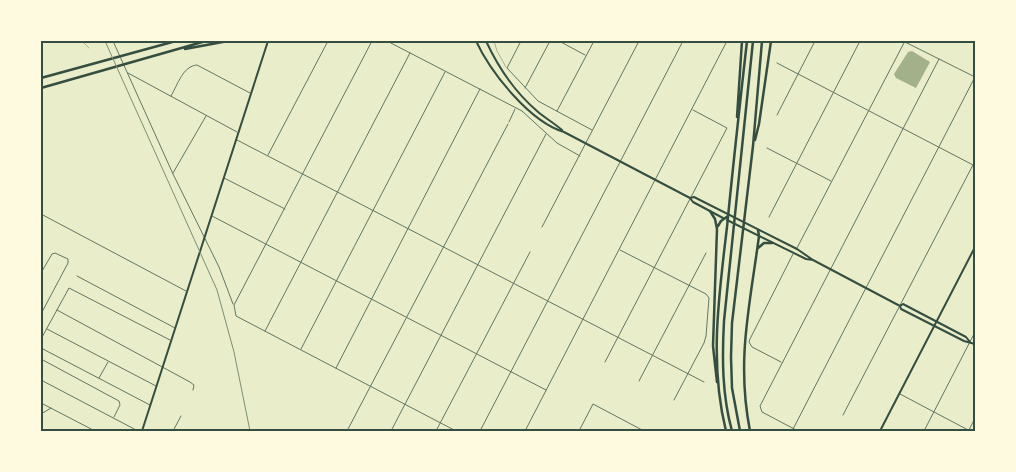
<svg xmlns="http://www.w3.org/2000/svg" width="1016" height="472" font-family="'Open Sans',sans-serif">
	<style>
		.water { fill: #a3b18a }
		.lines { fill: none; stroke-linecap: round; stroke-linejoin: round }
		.service { stroke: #617663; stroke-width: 0.5 }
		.minor { stroke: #617663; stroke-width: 1 }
		.secondary { stroke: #344e41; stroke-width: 2 }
		.primary { stroke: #344e41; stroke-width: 2 }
		.motorway { stroke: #344e41; stroke-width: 2.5 }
		.rail { stroke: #7c8e77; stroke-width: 1 }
		.neatline { fill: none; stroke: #344e41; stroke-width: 2 }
	</style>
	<rect width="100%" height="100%" fill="#e9edc9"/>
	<path class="water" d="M 912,51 L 930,62 L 916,88 L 896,78 L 894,74 L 908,52 Z"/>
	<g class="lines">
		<path class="service" d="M 82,41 L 89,48
			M 494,41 L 497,51 L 506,67"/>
		<path class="minor" d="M 113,41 L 173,174 L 219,267 L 233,304
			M 372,41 L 234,305 L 236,316 L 456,431
			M 387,41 L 522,111 L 557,143 L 580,156
			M 521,41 L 507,68 L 538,101 L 592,130
			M 559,41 L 585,55
			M 905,42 L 975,77
			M 777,63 L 975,166
			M 128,73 L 237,132
			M 525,88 L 550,41
			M 171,96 C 178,84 183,66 197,65 L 250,93
			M 557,111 L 594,41
			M 777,115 L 815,41
			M 509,122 L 515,109
			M 237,140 L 704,382
			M 767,148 L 831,181
			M 268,155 L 328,41
			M 173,173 L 206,116
			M 224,178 L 285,209
			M 41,214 L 186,291
			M 212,216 L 546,390
			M 769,217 L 860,41
			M 542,227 L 639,41
			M 797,248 L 905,41
			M 620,250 L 706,294 L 709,298 L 706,336 L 704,343 L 674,400
			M 41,273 L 52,254 L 55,253 L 68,259 L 68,263 L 41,314
			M 77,276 L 175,328
			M 57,310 L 190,382 L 194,385 L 193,390
			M 47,329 L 156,386
			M 265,331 L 410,53
			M 41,339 L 69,288 L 170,340
			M 41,348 L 150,405
			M 301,349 L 445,72
			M 41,359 L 119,401 L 120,405 L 114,417
			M 605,362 L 727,128 L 693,110
			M 781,362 L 752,347 L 749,342 L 750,339 L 793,254
			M 336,368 L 480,89
			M 99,378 L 108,362
			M 41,380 L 138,431
			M 639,381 L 706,253
			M 900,394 L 970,431
			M 41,403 L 95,431
			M 41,414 L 51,408
			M 843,415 L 975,161
			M 969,430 L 975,418
			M 173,431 L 181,416
			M 347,431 L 508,124
			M 391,431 L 546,134
			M 436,431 L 530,252
			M 480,431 L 683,41
			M 525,431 L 727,41
			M 579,431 L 593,404 L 644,431
			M 792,431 L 975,77
			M 798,431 L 762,412 L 760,406 L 939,59
			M 924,431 L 975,332"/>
		<path class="secondary" d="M 142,431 L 268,41
			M 880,431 L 975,247"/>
		<path class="primary" d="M 476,41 C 491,73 530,122 564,132 L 690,198 L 694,197 L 797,249 L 813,260 L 900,306 L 901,309 L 964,341 L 975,344
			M 486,41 C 498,67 515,92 537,111 C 545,118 554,123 562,130
			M 690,198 L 693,202 L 723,218
			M 727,220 L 806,259 L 813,260
			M 900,306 L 903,304 L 966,337 L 970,342"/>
		<path class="motorway" d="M 185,49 L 228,41
			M 41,78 L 176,41
			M 41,88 L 206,41
			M 737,117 L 742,41
			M 755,140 L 759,124 L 771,41
			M 710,211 L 715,219 L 717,229 L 713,346 L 717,382
			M 718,226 L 721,221 L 728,216
			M 758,248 L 764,243 L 772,243
			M 726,431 C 709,363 719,295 727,227 C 733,165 740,103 747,41
			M 732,431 C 722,395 722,358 724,321 L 753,41
			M 740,431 L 732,388 L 731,357 L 732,323 L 753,146 L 762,41
			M 750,431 C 736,360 750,305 759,236 L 758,230"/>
		<path class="rail" d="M 105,41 L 217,290 L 234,352 L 250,431
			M 41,91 L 41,124"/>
	</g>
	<rect width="1016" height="472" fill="none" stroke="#fefae0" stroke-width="85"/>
	<rect x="42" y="42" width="932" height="388" class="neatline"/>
</svg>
